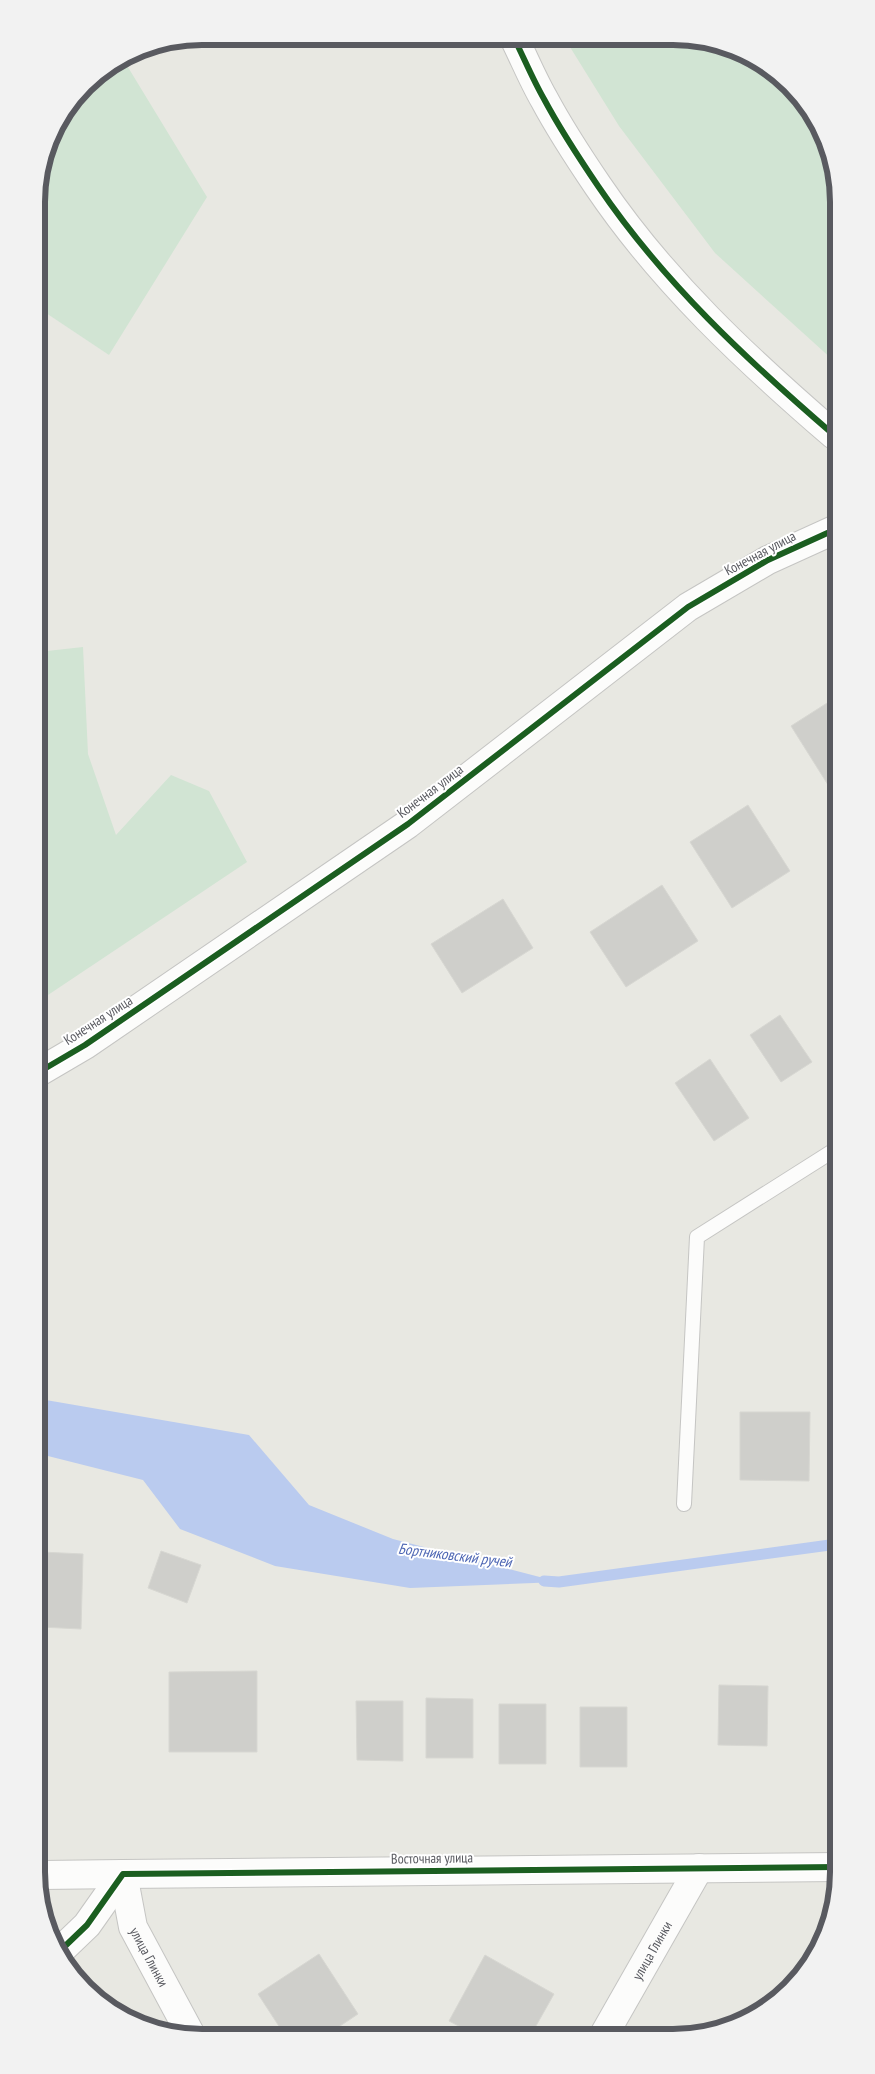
<svg xmlns="http://www.w3.org/2000/svg" width="875" height="2074" font-family="'PT Sans Narrow',sans-serif">
	<style>
		.green { fill: #d1e4d3 }
		.water { fill: #bacbef }
		.lines { fill: none; stroke-linecap: round; stroke-linejoin: round }
		.stream { stroke: #bacbef; stroke-width: 11 }
		.building { fill: #cfcfcb; stroke: #d7d7d2 }
		.service-casing { stroke: #c5c5c3; stroke-width: 16 }
		.minor-casing { stroke: #c5c5c3; stroke-width: 30 }
		.service { stroke: #fcfcfb; stroke-width: 14 }
		.minor { stroke: #fcfcfb; stroke-width: 28 }
		.cycleway-casing { stroke: #fff; stroke-width: 9 }
		.cycleway { stroke: #1b5e20; stroke-width: 6 }
		.labels { text-anchor: middle; dominant-baseline: central; stroke-width: 4; stroke-linejoin: round; paint-order: stroke }
		.street-label { font-size: 14px; fill: #595a60; stroke: #fff }
		.water-label { font-size: 15px; font-style: italic; fill: #4d66b4; stroke: #fff }
		.rim { fill: none; stroke: #595a60; stroke-width: 6 }
	</style>
	<rect width="100%" height="100%" fill="#e8e8e2"/>
	<path class="green" d="M 565,39 L 705,39 L 783,78 L 816,119 L 833,159 L 834,361 L 715,253 L 619,126 Z
		M 123,59 L 207,197 L 109,355 L 37,307 L 37,191 L 53,129 L 93,78 Z
		M 83,647 L 88,754 L 116,835 L 171,775 L 209,791 L 247,862 L 39,1001 L 38,652 Z"/>
	<path class="water" d="M 40,1399 L 249,1435 L 309,1505 L 393,1539 L 559,1582 L 410,1588 L 275,1566 L 180,1529 L 143,1480 L 40,1454 Z"/>
	<g class="lines">
		<path class="stream" d="M 544,1581 L 559,1582 L 837,1544"/>
	</g>
	<path class="building" d="M 835,698 L 835,796 L 791,726 Z
		M 748,805 L 790,871 L 732,908 L 690,842 Z
		M 662,885 L 698,941 L 626,987 L 590,932 Z
		M 503,899 L 533,948 L 462,993 L 431,944 Z
		M 780,1015 L 812,1062 L 781,1082 L 750,1035 Z
		M 710,1059 L 749,1118 L 714,1141 L 675,1083 Z
		M 740,1412 L 810,1412 L 809,1481 L 740,1480 Z
		M 161,1551 L 201,1565 L 187,1603 L 148,1588 Z
		M 41,1552 L 83,1554 L 81,1629 L 41,1627 Z
		M 257,1671 L 257,1752 L 169,1752 L 169,1672 Z
		M 719,1685 L 768,1686 L 767,1746 L 718,1745 Z
		M 426,1698 L 473,1699 L 473,1758 L 426,1758 Z
		M 356,1701 L 403,1701 L 403,1761 L 357,1760 Z
		M 499,1704 L 546,1704 L 546,1764 L 499,1764 Z
		M 580,1707 L 627,1707 L 627,1767 L 580,1767 Z
		M 319,1954 L 358,2014 L 328,2034 L 284,2034 L 258,1994 Z
		M 485,1955 L 554,1994 L 532,2033 L 472,2033 L 449,2021 Z"/>
	<g class="lines">
		<defs>
			<path id="service" d="M 684,1504 L 697,1237 L 836,1149"/>
			<g id="minor">
				<path d="M 514,38 C 524,58 533,80 544,99 C 560,129 579,158 598,186 C 663,282 747,360 834,435"/>
				<path d="M 39,1072 L 85,1045 L 408,824 L 688,607 L 768,560 L 834,530"/>
				<path id="s1" d="M 42,1875 L 123,1874 L 133,1927 L 191,2035"/>
				<path d="M 62,1949 L 87,1925 L 123,1874 L 838,1867"/>
				<path id="s2" d="M 605,2033 L 699,1868"/>
			</g>
		</defs>
		<use href="#service" class="service-casing"/>
		<use href="#minor" class="minor-casing"/>
		<use href="#service" class="service"/>
		<use href="#minor" class="minor"/>
		<defs>
			<path id="cycleway" d="M 514,38 C 524,58 533,80 544,99 C 560,129 579,158 598,186 C 663,282 747,360 834,435
				M 39,1072 L 85,1045 L 408,824 L 688,607 L 768,560 L 834,530
				M 62,1949 L 87,1925 L 123,1874 L 838,1867"/>
		</defs>
		<use href="#cycleway" class="cycleway-casing"/>
		<use href="#cycleway" class="cycleway"/>
	</g>
	<g class="labels">
		<g class="street-label">
			<text transform="translate(760 553) rotate(-28)">Конечная улица</text>
			<text transform="translate(430 791) rotate(-37)">Конечная улица</text>
			<text transform="translate(98 1020) rotate(-33)">Конечная улица</text>
			<text transform="translate(432 1858) rotate(-1)">Восточная улица</text>
			<text stroke="none"><textPath href="#s2" startOffset="95">улица Глинки</textPath></text>
			<text stroke="none"><textPath href="#s1" startOffset="169">улица Глинки</textPath></text>
		</g>
		<g class="water-label">
			<text transform="translate(455 1555) rotate(7)">Бортниковский ручей</text>
		</g>
	</g>
	<path d="M0 0H875V2074H0ZM202 45H673A157 157 0 0 1 830 202V1872A157 157 0 0 1 673 2029H202A157 157 0 0 1 45 1872V202A157 157 0 0 1 202 45Z" fill="#f2f2f2" fill-rule="evenodd"/>
	<path class="rim" d="M202 45H673A157 157 0 0 1 830 202V1872A157 157 0 0 1 673 2029H202A157 157 0 0 1 45 1872V202A157 157 0 0 1 202 45Z"/>
</svg>
